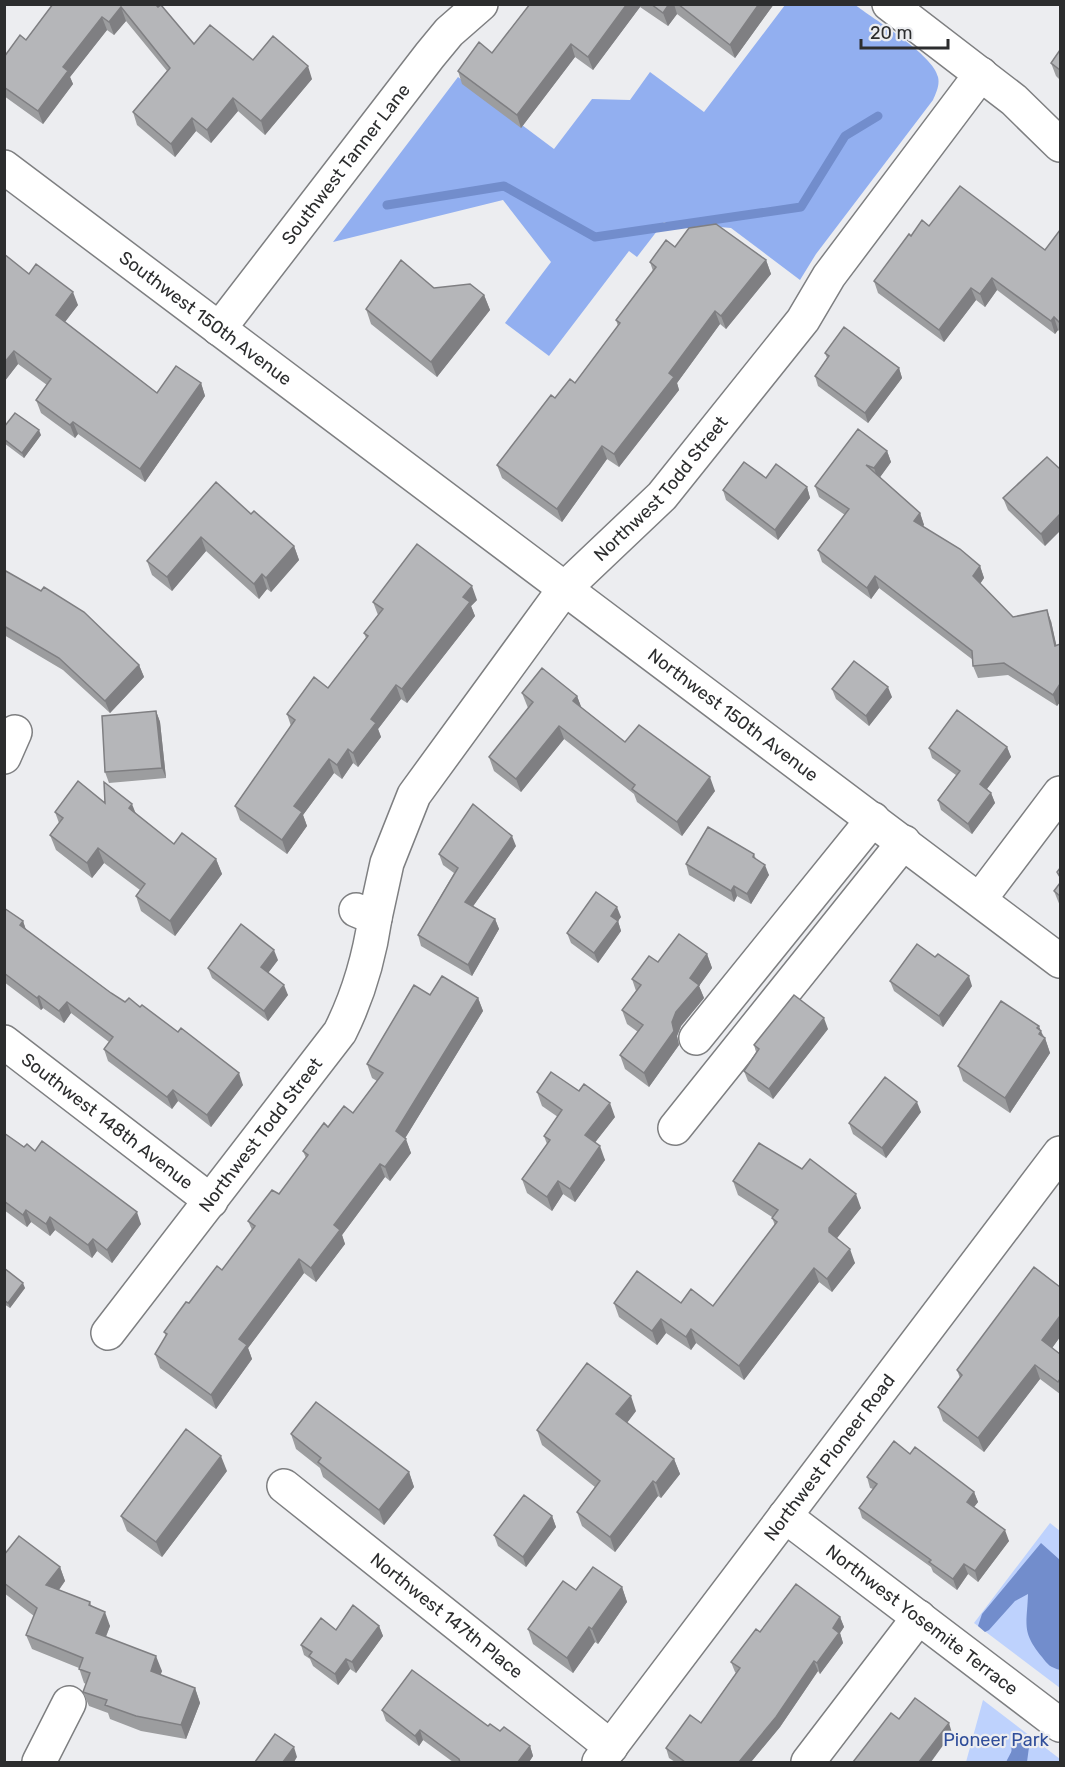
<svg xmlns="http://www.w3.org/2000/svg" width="1065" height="1767" font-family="Rubik,sans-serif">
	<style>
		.green { fill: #bed2fd }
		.forest { fill: #92aff0 }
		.water { fill: #728dcc }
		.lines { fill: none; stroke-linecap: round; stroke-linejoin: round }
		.stream { stroke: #728dcc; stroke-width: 9 }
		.minor-casing { stroke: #7e7f81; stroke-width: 36 }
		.minor { stroke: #fff; stroke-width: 33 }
		.wall { fill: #9c9d9f }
		.shaded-wall { fill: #7f7f82 }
		.building { fill: #b5b6b9; stroke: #7f7f82; stroke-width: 1.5 }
		.labels { text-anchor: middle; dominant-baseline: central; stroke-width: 4.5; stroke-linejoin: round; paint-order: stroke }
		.street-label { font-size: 18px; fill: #2c2d2e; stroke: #ecedf0 }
		.park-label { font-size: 18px; fill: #304e9a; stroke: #ecedf0 }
	</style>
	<rect width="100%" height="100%" fill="#ecedf0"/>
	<path class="green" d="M 1050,1523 L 1060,1531 L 1060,1688 L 974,1623 Z
		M 983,1700 L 1060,1759 L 1060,1762 L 966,1762 Z"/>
	<path class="forest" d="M 854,4 C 873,19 934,55 938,77 C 940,85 936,93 933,100 L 816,254 L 800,280 L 731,228 L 664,222 L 637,257 L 629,251 L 549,356 L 505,323 L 551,262 L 503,200 L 333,242 L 458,77 L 554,149 L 592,99 L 630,100 L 650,72 L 704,112 L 785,5 Z"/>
	<path class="water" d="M 1041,1543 L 1060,1560 L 1060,1670 C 1050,1667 1048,1665 1042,1657 C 1021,1631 1027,1625 1028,1594 L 1015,1601 L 989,1630 L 985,1632 L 978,1626 L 982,1614 Z
		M 1011,1738 L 1029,1747 L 1027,1762 L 1012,1762 Z"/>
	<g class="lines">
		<path class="stream" d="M 387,205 L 504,186 L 595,237 L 801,207 L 845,136 L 878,116
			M 1011,1762 L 1021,1743"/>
		<defs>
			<g id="minor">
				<path d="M 889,4 L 1014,100 L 1060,145"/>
				<path id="s1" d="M 4,167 L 1060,961"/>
				<path id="s2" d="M 219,329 L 430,55 L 449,32 L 481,4"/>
				<path d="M 4,757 L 15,732"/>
				<path d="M 980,899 L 1060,793"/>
				<path id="s3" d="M 375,918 L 387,863 L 414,795 L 565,588 L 662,496 L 803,320 L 829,276 L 981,74"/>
				<path d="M 696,1038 L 873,819"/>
				<path id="s4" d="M 4,1042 L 211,1201"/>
				<path d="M 675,1128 L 904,842"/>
				<path id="s5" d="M 108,1333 L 340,1032 C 359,994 369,959 375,918 L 356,910"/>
				<path id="s6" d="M 284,1486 L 611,1747"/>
				<path id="s7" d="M 785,1516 L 1060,1725"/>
				<path d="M 39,1762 L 69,1703"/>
				<path id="s8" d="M 599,1762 L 1060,1153"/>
				<path d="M 808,1762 L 919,1617"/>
			</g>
		</defs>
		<use href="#minor" class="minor-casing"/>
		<use href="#minor" class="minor"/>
	</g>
	<path class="wall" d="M 53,4 L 155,4 L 194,44 L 253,60 L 312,79 L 265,135 L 238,111 L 211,143 L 196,131 L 175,157 L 137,125 L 133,112 L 167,71 L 126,21 L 114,35 L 107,30 L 70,77 L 73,84 L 43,124 L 4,96 L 4,57 L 26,40 Z
		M 530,4 L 774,4 L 735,58 L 677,14 L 668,26 L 640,7 L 593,70 L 575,57 L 521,128 L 462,84 L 458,71 L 492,53 Z
		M 1060,50 L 1060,80 L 1056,76 L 1051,63 Z
		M 929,226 L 1045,250 L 1060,230 L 1060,332 L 1058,330 L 1055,334 L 997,290 L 985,307 L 976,300 L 944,342 L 878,293 L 874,281 L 911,236 Z
		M 675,247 L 766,260 L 771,274 L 726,329 L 720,324 L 677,383 L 679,390 L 619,467 L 607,459 L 562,522 L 502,478 L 497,465 L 555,398 L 575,383 L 618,326 L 616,320 L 653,271 L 650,262 Z
		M 29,274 L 78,305 L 65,322 L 157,393 L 201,383 L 205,396 L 145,482 L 78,434 L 75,438 L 41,413 L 36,400 L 47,385 L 18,364 L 4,382 Z
		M 434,288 L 484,295 L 490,310 L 437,377 L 371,324 L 366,309 Z
		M 825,353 L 899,368 L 902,378 L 868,423 L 818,386 L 815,376 L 827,358 Z
		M 4,427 L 41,435 L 24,458 L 4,443 Z
		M 887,451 L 891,462 L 880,477 L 920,513 L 924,525 L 923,526 L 980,566 L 984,578 L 980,584 L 1013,617 L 1051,621 L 1056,645 L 1060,644 L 1060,702 L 1057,706 L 1008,675 L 978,678 L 973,666 L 973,660 L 879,588 L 871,599 L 822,562 L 818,550 L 845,515 L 819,497 L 815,486 Z
		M 1060,469 L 1045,546 L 1008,510 L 1003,498 Z
		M 766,478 L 807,487 L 810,498 L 778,540 L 726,500 L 723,490 Z
		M 251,514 L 294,546 L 299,560 L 271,592 L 267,589 L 259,599 L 206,551 L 172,591 L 152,575 L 147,561 Z
		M 4,570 L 139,665 L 144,677 L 110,713 L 63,670 L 4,635 Z
		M 477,600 L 471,606 L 475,616 L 407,703 L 401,699 L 378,729 L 381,737 L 358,767 L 353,763 L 342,779 L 334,773 L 303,815 L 307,826 L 287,854 L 240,820 L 235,806 L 291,726 L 287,714 L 328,688 L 366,638 L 364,633 L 378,615 L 373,602 Z
		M 832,689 L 892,697 L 869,726 L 836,699 Z
		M 522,693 L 577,696 L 581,707 L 625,742 L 715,791 L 682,836 L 637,802 L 634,794 L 564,739 L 521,792 L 494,771 L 489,757 L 528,708 Z
		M 156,711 L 160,722 L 166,778 L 109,783 L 105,772 Z
		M 1007,747 L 1011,757 L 987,789 L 991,793 L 995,803 L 972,834 L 941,810 L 938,800 L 956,775 L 932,758 L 929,748 Z
		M 105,803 L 135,813 L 174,844 L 216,859 L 222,874 L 175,936 L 141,911 L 136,896 L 140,890 L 104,863 L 92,878 L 56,850 L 50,835 L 59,823 L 55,812 Z
		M 516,846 L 473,906 L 495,919 L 499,929 L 472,976 L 421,946 L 418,935 L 454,873 L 443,865 L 439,854 Z
		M 754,854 L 756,859 L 769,875 L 751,904 L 737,896 L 734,902 L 689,875 L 686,864 Z
		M 1060,883 L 1060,906 L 1054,891 Z
		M 4,908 L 23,921 L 26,930 L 111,993 L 243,1085 L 211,1127 L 178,1101 L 172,1109 L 108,1061 L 104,1049 L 109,1042 L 71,1013 L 64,1023 L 43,1008 L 41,1010 L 4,982 Z
		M 621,917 L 618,921 L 621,931 L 598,963 L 571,943 L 567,933 Z
		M 707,954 L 712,968 L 699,986 L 704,998 L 681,1026 L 677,1036 L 679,1045 L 649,1087 L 625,1069 L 620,1055 L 638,1032 L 627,1024 L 622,1010 L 636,991 L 632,979 L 658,962 Z
		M 278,960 L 268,973 L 288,995 L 268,1021 L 212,978 L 208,968 Z
		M 890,981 L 972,986 L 943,1027 L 894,991 Z
		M 430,995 L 478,998 L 483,1011 L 405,1138 L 411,1153 L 390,1181 L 385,1177 L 342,1235 L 345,1244 L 316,1282 L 304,1273 L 248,1348 L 252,1359 L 216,1409 L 160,1368 L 155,1354 L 166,1336 L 164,1332 L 189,1303 L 222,1270 L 252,1230 L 248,1221 L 279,1194 L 306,1158 L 303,1151 L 328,1127 L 353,1113 L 377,1081 L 372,1078 L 367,1064 Z
		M 828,1029 L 773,1099 L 748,1081 L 744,1071 L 756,1052 L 754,1045 Z
		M 1040,1030 L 1045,1038 L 1050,1053 L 1010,1113 L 963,1081 L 958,1066 Z
		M 537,1092 L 615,1117 L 595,1142 L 605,1160 L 575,1202 L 563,1194 L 552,1211 L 527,1193 L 522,1179 L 547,1144 L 544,1136 L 558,1117 L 542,1106 Z
		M 921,1112 L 886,1158 L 853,1134 L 849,1123 Z
		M 4,1133 L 24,1147 L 35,1151 L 141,1224 L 112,1263 L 97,1251 L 92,1258 L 55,1230 L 50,1236 L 31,1222 L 27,1227 L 4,1210 Z
		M 733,1181 L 861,1208 L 836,1238 L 855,1263 L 832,1292 L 819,1282 L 744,1380 L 696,1343 L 691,1350 L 666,1333 L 657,1345 L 619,1317 L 614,1303 L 681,1303 L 713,1306 L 775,1226 L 772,1217 L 738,1195 Z
		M 4,1268 L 25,1288 L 10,1308 L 4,1304 Z
		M 1060,1287 L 1060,1337 L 1052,1348 L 1060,1354 L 1060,1394 L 1040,1379 L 984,1452 L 943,1421 L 938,1407 L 960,1378 L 957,1370 Z
		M 636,1411 L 627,1423 L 674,1459 L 680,1474 L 661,1498 L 658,1496 L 615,1552 L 582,1526 L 577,1512 L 595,1487 L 542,1445 L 537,1430 Z
		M 291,1434 L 409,1472 L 414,1487 L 384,1525 L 323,1477 L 320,1468 L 296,1449 Z
		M 910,1454 L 974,1492 L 978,1502 L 974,1507 L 1009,1541 L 978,1582 L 968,1574 L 957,1590 L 933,1572 L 931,1567 L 862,1518 L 859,1508 L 873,1489 L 870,1488 L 867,1477 Z
		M 227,1471 L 162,1557 L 127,1531 L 121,1516 Z
		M 552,1516 L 556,1527 L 526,1567 L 498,1546 L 494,1535 Z
		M 4,1555 L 60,1567 L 65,1581 L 59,1590 L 90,1602 L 92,1607 L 110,1626 L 106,1637 L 162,1671 L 160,1675 L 195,1688 L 200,1703 L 186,1739 L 141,1731 L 110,1719 L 108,1713 L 89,1706 L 83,1692 L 86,1684 L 84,1683 L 79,1668 L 32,1649 L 26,1635 L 34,1616 L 4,1593 Z
		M 622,1587 L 627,1602 L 598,1644 L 595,1642 L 573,1673 L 533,1644 L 528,1629 Z
		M 840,1617 L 844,1627 L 840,1633 L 843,1643 L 820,1674 L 818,1671 L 780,1727 L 751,1762 L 675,1762 L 669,1758 L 666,1748 L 701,1723 L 736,1673 L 735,1672 L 731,1662 L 760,1632 Z
		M 379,1626 L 383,1636 L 356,1673 L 350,1669 L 338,1685 L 313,1666 L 310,1659 L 304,1655 L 301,1645 L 336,1630 Z
		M 382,1710 L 488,1726 L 530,1746 L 533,1756 L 529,1762 L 453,1762 L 423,1740 L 419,1746 L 386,1721 Z"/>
	<path class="shaded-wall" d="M 627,4 L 640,4 L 640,7 L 593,70 L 588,57 Z
		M 669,4 L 674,4 L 677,14 L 668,26 L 663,13 Z
		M 759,4 L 774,4 L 735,58 L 730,45 Z
		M 121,7 L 126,21 L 114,35 L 109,22 Z
		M 102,17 L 107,30 L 70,77 L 73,84 L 43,124 L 38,111 L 63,67 Z
		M 571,44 L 575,57 L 521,128 L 517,115 Z
		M 308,66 L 312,79 L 265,135 L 261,121 Z
		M 233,98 L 238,111 L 211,143 L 207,130 Z
		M 192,118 L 196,131 L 175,157 L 171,144 Z
		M 766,260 L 771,274 L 726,329 L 721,316 Z
		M 992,278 L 997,290 L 985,307 L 980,294 Z
		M 971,288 L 976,300 L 944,342 L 939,330 Z
		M 73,292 L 78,305 L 61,327 L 56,315 Z
		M 484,295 L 490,310 L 437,377 L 431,362 Z
		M 715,311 L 720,324 L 677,383 L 679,390 L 619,467 L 614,454 L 669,373 Z
		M 1054,317 L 1058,330 L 1055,334 L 1051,321 Z
		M 14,351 L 18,364 L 4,382 L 4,363 Z
		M 899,368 L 902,378 L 868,423 L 865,413 Z
		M 201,383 L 205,396 L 145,482 L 140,469 Z
		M 73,422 L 78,434 L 75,438 L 70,425 Z
		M 39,430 L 41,435 L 24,458 L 22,453 Z
		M 602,446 L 607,459 L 562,522 L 557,509 Z
		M 887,451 L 891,462 L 878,480 L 874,468 Z
		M 807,487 L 810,498 L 778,540 L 775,530 Z
		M 920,513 L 924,525 L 918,532 L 914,521 Z
		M 1060,514 L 1060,531 L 1045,546 L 1041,534 Z
		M 201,537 L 206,551 L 172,591 L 167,577 Z
		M 294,546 L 299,560 L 271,592 L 266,578 Z
		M 980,566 L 984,578 L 977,588 L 973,576 Z
		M 262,574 L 267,589 L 259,599 L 254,584 Z
		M 875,576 L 879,588 L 871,599 L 867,588 Z
		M 472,586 L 477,600 L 471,606 L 475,616 L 407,703 L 402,689 L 463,597 Z
		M 1047,610 L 1051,621 L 1059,657 L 1055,646 Z
		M 139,665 L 144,677 L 110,713 L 105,701 Z
		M 1060,684 L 1060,702 L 1057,706 L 1053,695 Z
		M 396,685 L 401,699 L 378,729 L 381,737 L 358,767 L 353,753 L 371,719 Z
		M 888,687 L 892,697 L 869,726 L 866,716 Z
		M 577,696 L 582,709 L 573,701 Z
		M 156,711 L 160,722 L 166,778 L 162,768 Z
		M 559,726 L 564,739 L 521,792 L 516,779 Z
		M 1007,747 L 1011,757 L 983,794 L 980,784 Z
		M 348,749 L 353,763 L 342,779 L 337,765 Z
		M 329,759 L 334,773 L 303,815 L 307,826 L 287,854 L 282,840 L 294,806 Z
		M 710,777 L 715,791 L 682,836 L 677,822 Z
		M 991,793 L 995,803 L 972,834 L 968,824 Z
		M 132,804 L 138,819 L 129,808 Z
		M 512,836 L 516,846 L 469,912 L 465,902 Z
		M 98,848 L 104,863 L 92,878 L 87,863 Z
		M 216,859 L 222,874 L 175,936 L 170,921 Z
		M 765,865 L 769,875 L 751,904 L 747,894 Z
		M 734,886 L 737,896 L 734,902 L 731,891 Z
		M 617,907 L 621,917 L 618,921 L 621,931 L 598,963 L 594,953 L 611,916 Z
		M 495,919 L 499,929 L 472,976 L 468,965 Z
		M 23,921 L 27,933 L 20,925 Z
		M 274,950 L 278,960 L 265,977 L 261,967 Z
		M 707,954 L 712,968 L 699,986 L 704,998 L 681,1026 L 677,1036 L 679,1045 L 649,1087 L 644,1073 L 690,978 Z
		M 969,976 L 972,986 L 943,1027 L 939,1016 Z
		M 284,985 L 288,995 L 268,1021 L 264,1011 Z
		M 39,996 L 43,1008 L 41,1010 L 37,998 Z
		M 478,998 L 483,1011 L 401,1145 L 396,1131 Z
		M 67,1002 L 71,1013 L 64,1023 L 59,1011 Z
		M 824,1018 L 828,1029 L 773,1099 L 769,1089 Z
		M 1039,1026 L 1044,1039 L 1045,1038 L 1050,1053 L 1010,1113 L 1005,1098 Z
		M 239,1073 L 243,1085 L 211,1127 L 207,1115 Z
		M 173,1090 L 178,1101 L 172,1109 L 167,1097 Z
		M 917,1102 L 921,1112 L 886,1158 L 882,1148 Z
		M 610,1103 L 615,1117 L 590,1149 L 585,1135 Z
		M 406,1139 L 411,1153 L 390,1181 L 385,1167 Z
		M 600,1146 L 605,1160 L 575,1202 L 570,1189 Z
		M 380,1164 L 385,1177 L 342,1235 L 345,1244 L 316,1282 L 311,1268 L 334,1225 Z
		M 558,1181 L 563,1194 L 552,1211 L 547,1197 Z
		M 856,1194 L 861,1208 L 834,1242 L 829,1232 L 829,1228 Z
		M 26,1210 L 31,1222 L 27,1227 L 23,1215 Z
		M 137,1212 L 141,1224 L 112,1263 L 107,1250 Z
		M 50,1217 L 55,1230 L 50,1236 L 46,1224 Z
		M 93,1239 L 97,1251 L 92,1258 L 88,1245 Z
		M 850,1249 L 855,1263 L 832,1292 L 827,1279 Z
		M 299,1259 L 304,1273 L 248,1348 L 252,1359 L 216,1409 L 211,1395 L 239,1339 Z
		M 814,1268 L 819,1282 L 744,1380 L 739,1366 Z
		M 23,1283 L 25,1288 L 10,1308 L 8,1303 Z
		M 1060,1316 L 1060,1337 L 1047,1355 L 1042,1340 Z
		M 661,1319 L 666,1333 L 657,1345 L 652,1331 Z
		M 691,1329 L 696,1343 L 691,1350 L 686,1337 Z
		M 1035,1365 L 1040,1379 L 984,1452 L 978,1438 Z
		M 631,1396 L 636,1411 L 622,1429 L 616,1414 Z
		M 221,1456 L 227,1471 L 162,1557 L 156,1542 Z
		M 674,1459 L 680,1474 L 661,1498 L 656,1483 Z
		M 409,1472 L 414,1487 L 384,1525 L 379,1510 Z
		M 653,1481 L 658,1496 L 615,1552 L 610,1537 Z
		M 974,1492 L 978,1502 L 970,1512 L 967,1502 Z
		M 552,1516 L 556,1527 L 526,1567 L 523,1557 Z
		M 1005,1530 L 1009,1541 L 978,1582 L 975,1571 Z
		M 964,1564 L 968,1574 L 957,1590 L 953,1579 Z
		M 60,1567 L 65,1581 L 52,1599 L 46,1585 Z
		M 622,1587 L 627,1602 L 598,1644 L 592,1629 Z
		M 105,1612 L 110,1626 L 101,1648 L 96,1633 Z
		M 840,1617 L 844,1627 L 840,1633 L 843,1643 L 820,1674 L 817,1663 L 833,1628 Z
		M 379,1626 L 383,1636 L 356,1673 L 352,1662 Z
		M 589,1627 L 595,1642 L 573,1673 L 567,1658 Z
		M 156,1656 L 162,1671 L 157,1685 L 151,1671 Z
		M 346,1659 L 350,1669 L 338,1685 L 335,1674 Z
		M 814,1661 L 818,1671 L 780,1727 L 751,1762 L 739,1762 Z
		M 195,1688 L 200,1703 L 186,1739 L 181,1725 Z
		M 949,1723 L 952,1733 L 931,1762 L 919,1762 Z
		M 420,1730 L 423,1740 L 419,1746 L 415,1736 Z
		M 530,1746 L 533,1756 L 529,1762 L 518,1762 Z
		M 294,1747 L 297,1757 L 294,1762 L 283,1762 Z"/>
	<path class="building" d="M 53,4 L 155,4 L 158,7 L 161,5 L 194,44 L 210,25 L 253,60 L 273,36 L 308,66 L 261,121 L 233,98 L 207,130 L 192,118 L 171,144 L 133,112 L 170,68 L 121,7 L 109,22 L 102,17 L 63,67 L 68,71 L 38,111 L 4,87 L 4,57 L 20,35 L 26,40 Z
		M 530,4 L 627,4 L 588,57 L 571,44 L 517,115 L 458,71 L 479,42 L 492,53 Z
		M 651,4 L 669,4 L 663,13 Z
		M 678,4 L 759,4 L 730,45 Z
		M 1060,50 L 1060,70 L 1051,63 Z
		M 960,186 L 1045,250 L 1060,230 L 1060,323 L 1054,317 L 1051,321 L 992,278 L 980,294 L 971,288 L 939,330 L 874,281 L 909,234 L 911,236 L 922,220 L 929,226 Z
		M 716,224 L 766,260 L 721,316 L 715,311 L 669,373 L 674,377 L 614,454 L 602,446 L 557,509 L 497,465 L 551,395 L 555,398 L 570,379 L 575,383 L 620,323 L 616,320 L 656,267 L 650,262 L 666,240 L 675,247 L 689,228 Z
		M 4,254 L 29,274 L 36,264 L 73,292 L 56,315 L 157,393 L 176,366 L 201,383 L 140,469 L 73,422 L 70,425 L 36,400 L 51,379 L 14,351 L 4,363 Z
		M 401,260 L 434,288 L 470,284 L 484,295 L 431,362 L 366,309 Z
		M 844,327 L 899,368 L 865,413 L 815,376 L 829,356 L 825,353 Z
		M 15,413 L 39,430 L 22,453 L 4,439 L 4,427 Z
		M 858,429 L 887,451 L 874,468 L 866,465 L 920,513 L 914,521 L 960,549 L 980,566 L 973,576 L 1013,617 L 1047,610 L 1055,646 L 1060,644 L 1060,684 L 1053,695 L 1004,663 L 973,666 L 972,651 L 875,576 L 867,588 L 818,550 L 849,509 L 815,486 Z
		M 1047,457 L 1060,469 L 1060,514 L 1041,534 L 1003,498 Z
		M 744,462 L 766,478 L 776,464 L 807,487 L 775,530 L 723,490 Z
		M 216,482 L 251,514 L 254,511 L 294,546 L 266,578 L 262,574 L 254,584 L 201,537 L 167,577 L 147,561 Z
		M 417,544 L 472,586 L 463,597 L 470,602 L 402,689 L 396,685 L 371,719 L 376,723 L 353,753 L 348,749 L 337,765 L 329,759 L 294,806 L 302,812 L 282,840 L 235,806 L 295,720 L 287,714 L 314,677 L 328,688 L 368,636 L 364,633 L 383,609 L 373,602 Z
		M 4,570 L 41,591 L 44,587 L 84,612 L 139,665 L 105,701 L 59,658 L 4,626 Z
		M 854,661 L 888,687 L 866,716 L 832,689 Z
		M 542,668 L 577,696 L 573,701 L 625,742 L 639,725 L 710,777 L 677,822 L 632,789 L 635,785 L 559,726 L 516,779 L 489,757 L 533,702 L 522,693 Z
		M 957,710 L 1007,747 L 980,784 L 991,793 L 968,824 L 938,800 L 960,771 L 929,748 Z
		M 156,711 L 162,768 L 105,772 L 102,716 Z
		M 78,781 L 105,803 L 104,782 L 132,804 L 129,808 L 174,844 L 182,833 L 216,859 L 170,921 L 136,896 L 145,884 L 98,848 L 87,863 L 50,835 L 63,818 L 55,812 Z
		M 473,804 L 512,836 L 465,902 L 495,919 L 468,965 L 418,935 L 458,868 L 439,854 Z
		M 708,827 L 754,854 L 753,857 L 765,865 L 747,894 L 734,886 L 731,891 L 686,864 Z
		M 1060,868 L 1060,877 L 1057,872 Z
		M 1060,883 L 1060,896 L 1054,891 Z
		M 596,892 L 617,907 L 611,916 L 618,921 L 594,953 L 567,933 Z
		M 4,908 L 23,921 L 20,925 L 111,993 L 125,1002 L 129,998 L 140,1007 L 142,1005 L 178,1032 L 181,1028 L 239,1073 L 207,1115 L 173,1090 L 167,1097 L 104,1049 L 113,1037 L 67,1002 L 59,1011 L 39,996 L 37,998 L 4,973 Z
		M 241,924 L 274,950 L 261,967 L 284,985 L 264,1011 L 208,968 Z
		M 679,934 L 707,954 L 690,978 L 699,985 L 676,1012 L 672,1022 L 674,1031 L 644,1073 L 620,1055 L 643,1025 L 622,1010 L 641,985 L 632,979 L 649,956 L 658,962 Z
		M 917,944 L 935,957 L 938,954 L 969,976 L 939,1016 L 890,981 Z
		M 442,976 L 478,998 L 396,1131 L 406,1139 L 385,1167 L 380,1164 L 334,1225 L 340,1230 L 311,1268 L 299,1259 L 239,1339 L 247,1345 L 211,1395 L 155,1354 L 167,1334 L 164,1332 L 186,1302 L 189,1303 L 217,1266 L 222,1270 L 255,1226 L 248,1221 L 272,1190 L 279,1194 L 308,1155 L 303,1151 L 324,1123 L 328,1127 L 344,1106 L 353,1113 L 383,1073 L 367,1064 L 414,985 L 430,995 Z
		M 794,995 L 824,1018 L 769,1089 L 744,1071 L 759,1049 L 754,1045 Z
		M 1001,1001 L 1039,1026 L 1037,1028 L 1041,1031 L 1039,1034 L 1045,1038 L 1005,1098 L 958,1066 Z
		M 551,1072 L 579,1091 L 584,1084 L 610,1103 L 585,1135 L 600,1146 L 570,1189 L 558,1181 L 547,1197 L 522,1179 L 550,1140 L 544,1136 L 562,1110 L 537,1092 Z
		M 885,1077 L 917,1102 L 882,1148 L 849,1123 Z
		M 4,1133 L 24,1147 L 27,1144 L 35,1151 L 42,1141 L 137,1212 L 107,1250 L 93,1239 L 88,1245 L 50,1217 L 46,1224 L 26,1210 L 23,1215 L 4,1201 Z
		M 759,1143 L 802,1169 L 810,1159 L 856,1194 L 829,1228 L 829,1232 L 850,1249 L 827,1279 L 814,1268 L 739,1366 L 691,1329 L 686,1337 L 661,1319 L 652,1331 L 614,1303 L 637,1271 L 681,1303 L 691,1289 L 713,1306 L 777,1222 L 772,1218 L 778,1210 L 733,1181 Z
		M 1034,1267 L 1060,1287 L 1060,1316 L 1042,1340 L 1060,1354 L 1060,1379 L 1058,1382 L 1035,1365 L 978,1438 L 938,1407 L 962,1375 L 957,1370 Z
		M 4,1268 L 23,1283 L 8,1303 L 4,1300 Z
		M 587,1363 L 631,1396 L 616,1414 L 674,1459 L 656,1483 L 653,1481 L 610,1537 L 577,1512 L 600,1481 L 537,1430 Z
		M 316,1402 L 409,1472 L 379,1510 L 318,1462 L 321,1458 L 291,1434 Z
		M 186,1429 L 221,1456 L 156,1542 L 121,1516 Z
		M 894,1441 L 910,1454 L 915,1447 L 974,1492 L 967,1502 L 1005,1530 L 975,1571 L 964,1564 L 953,1579 L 929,1562 L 931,1560 L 859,1508 L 877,1484 L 867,1477 Z
		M 524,1495 L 552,1516 L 523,1557 L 494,1535 Z
		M 19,1536 L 60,1567 L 46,1585 L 90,1602 L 89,1605 L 105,1612 L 96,1633 L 156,1656 L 151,1671 L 195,1688 L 181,1725 L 136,1716 L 105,1705 L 107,1700 L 83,1692 L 90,1673 L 79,1669 L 83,1658 L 26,1635 L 37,1608 L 4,1583 L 4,1555 Z
		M 593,1567 L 622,1587 L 592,1629 L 589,1627 L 567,1658 L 528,1629 L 563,1581 L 576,1590 Z
		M 796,1584 L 840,1617 L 833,1628 L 839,1633 L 817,1663 L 814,1661 L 776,1717 L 739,1762 L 685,1762 L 666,1748 L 690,1715 L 701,1723 L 740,1668 L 731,1662 L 756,1629 L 760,1632 Z
		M 353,1605 L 379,1626 L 352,1662 L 346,1659 L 335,1674 L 309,1656 L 312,1652 L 301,1645 L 321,1618 L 336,1630 Z
		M 412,1670 L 488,1726 L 490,1724 L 500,1731 L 504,1727 L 530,1746 L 518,1762 L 460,1762 L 459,1759 L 420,1730 L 415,1736 L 382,1710 Z
		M 915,1698 L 949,1723 L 919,1762 L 853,1762 L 891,1713 L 899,1719 Z
		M 275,1734 L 294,1747 L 283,1762 L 255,1762 Z"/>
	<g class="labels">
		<g class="street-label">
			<text stroke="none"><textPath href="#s2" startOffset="208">Southwest Tanner Lane</textPath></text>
			<text stroke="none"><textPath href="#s1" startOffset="252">Southwest 150th Avenue</textPath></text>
			<text stroke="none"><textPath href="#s3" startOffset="524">Northwest Todd Street</textPath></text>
			<text stroke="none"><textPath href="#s1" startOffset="912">Northwest 150th Avenue</textPath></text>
			<text stroke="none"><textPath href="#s4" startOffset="130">Southwest 148th Avenue</textPath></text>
			<text stroke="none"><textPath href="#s5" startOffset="250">Northwest Todd Street</textPath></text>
			<text stroke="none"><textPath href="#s8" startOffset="382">Northwest Pioneer Road</textPath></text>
			<text stroke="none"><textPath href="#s6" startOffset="208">Northwest 147th Place</textPath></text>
			<text stroke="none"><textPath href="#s7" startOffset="172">Northwest Yosemite Terrace</textPath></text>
		</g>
		<g class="park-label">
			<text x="996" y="1740">Pioneer Park</text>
		</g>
	</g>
	<rect width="1065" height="1767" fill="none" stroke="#2c2d2e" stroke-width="12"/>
	<path d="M861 39v9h87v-9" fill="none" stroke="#2c2d2e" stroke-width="3"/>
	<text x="870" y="39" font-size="18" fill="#2c2d2e" stroke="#ecedf0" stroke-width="4.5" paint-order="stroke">20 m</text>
</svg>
